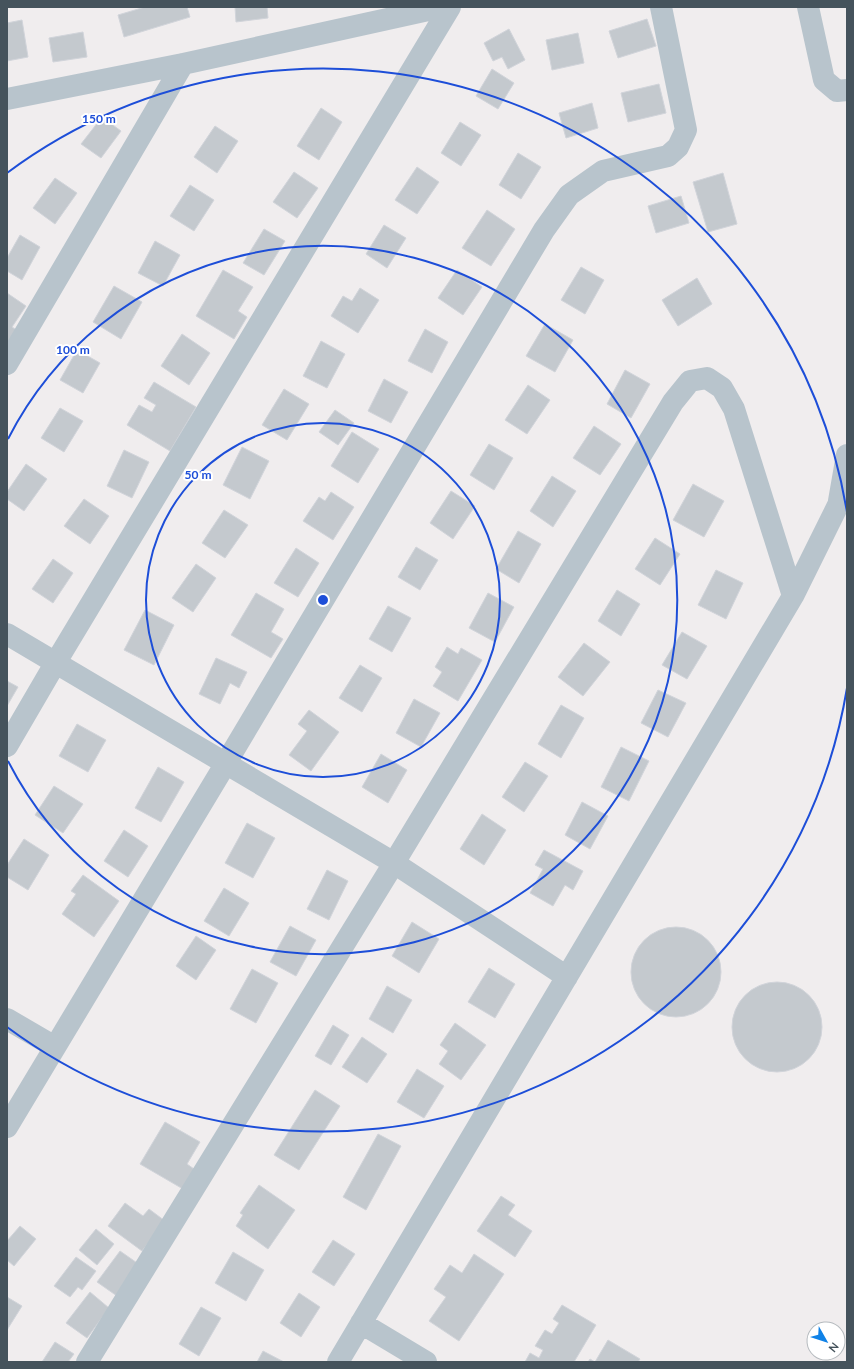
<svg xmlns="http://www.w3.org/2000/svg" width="854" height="1369" font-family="Lato,sans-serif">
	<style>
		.building { fill: #c4c9ce; stroke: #d1d4da }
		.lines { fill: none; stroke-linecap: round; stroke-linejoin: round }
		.minor { stroke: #b8c4cc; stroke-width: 22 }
		.ring { fill: none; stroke: #1d4ed8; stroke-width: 2 }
		.centre { fill: #1d4ed8; stroke: #fff; stroke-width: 2 }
		.ring-label { font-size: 12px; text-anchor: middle; font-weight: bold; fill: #1d4ed8; stroke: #fff; stroke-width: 4; stroke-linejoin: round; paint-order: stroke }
	</style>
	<rect width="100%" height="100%" fill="#f0edee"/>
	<path class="building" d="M 145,7 L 187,7 L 190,17 L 124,37 L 118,15 Z
		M 235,7 L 267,7 L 268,18 L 236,22 Z
		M 647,19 L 656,46 L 618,58 L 609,31 Z
		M 22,20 L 28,57 L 7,61 L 7,23 Z
		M 509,29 L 525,60 L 508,69 L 502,57 L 493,61 L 484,43 Z
		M 83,32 L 87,57 L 53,62 L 49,38 Z
		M 578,33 L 584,63 L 552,70 L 546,40 Z
		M 492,69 L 514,83 L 498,109 L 476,96 Z
		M 659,84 L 666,113 L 628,122 L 621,93 Z
		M 592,103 L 598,128 L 566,138 L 559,113 Z
		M 321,108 L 342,122 L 319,160 L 297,146 Z
		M 102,117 L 121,131 L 101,158 L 81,144 Z
		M 460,122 L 481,135 L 461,166 L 441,153 Z
		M 215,126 L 238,141 L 217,173 L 194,157 Z
		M 518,153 L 541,167 L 521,199 L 499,185 Z
		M 417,167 L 439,182 L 417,214 L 395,200 Z
		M 294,172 L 318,188 L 297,218 L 273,202 Z
		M 723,173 L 737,224 L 708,232 L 693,182 Z
		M 55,178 L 77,193 L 55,224 L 33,208 Z
		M 190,185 L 214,200 L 194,231 L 170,216 Z
		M 681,196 L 689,223 L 656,233 L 648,206 Z
		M 487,210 L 515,229 L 491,266 L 462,248 Z
		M 384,225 L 406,238 L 387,268 L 366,254 Z
		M 264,229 L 285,241 L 264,275 L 243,263 Z
		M 20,235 L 40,247 L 22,280 L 7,271 L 7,258 Z
		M 155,241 L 180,255 L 163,286 L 138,273 Z
		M 581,267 L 604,280 L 585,314 L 561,300 Z
		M 223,270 L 253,287 L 238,311 L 247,317 L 234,339 L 196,316 Z
		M 457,270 L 482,287 L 463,315 L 438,298 Z
		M 697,278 L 712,304 L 678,326 L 662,300 Z
		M 114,286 L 142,302 L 121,339 L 93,322 Z
		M 360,288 L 379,300 L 358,333 L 331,316 L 343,296 L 352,301 Z
		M 7,293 L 26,306 L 12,327 L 18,331 L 7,349 Z
		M 545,324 L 573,340 L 555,372 L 526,356 Z
		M 425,329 L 448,342 L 432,373 L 408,361 Z
		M 182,334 L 210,353 L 189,385 L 161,366 Z
		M 321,341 L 345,354 L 327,388 L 303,376 Z
		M 77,350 L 100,363 L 83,393 L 60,380 Z
		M 625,370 L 650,384 L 631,418 L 607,404 Z
		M 384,379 L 408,392 L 391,423 L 368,411 Z
		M 154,382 L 196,407 L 170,451 L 127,425 L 139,405 L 152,412 L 156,405 L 144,398 Z
		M 528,385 L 550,400 L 527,434 L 505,420 Z
		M 284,389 L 309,404 L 287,440 L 262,425 Z
		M 60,408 L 83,421 L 64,452 L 41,438 Z
		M 335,410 L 354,423 L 338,445 L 319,432 Z
		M 594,426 L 621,444 L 600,475 L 573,458 Z
		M 352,432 L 379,449 L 358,483 L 331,466 Z
		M 489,444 L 513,458 L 494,490 L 470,475 Z
		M 242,447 L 269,461 L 250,499 L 223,485 Z
		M 124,450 L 149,462 L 132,498 L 107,486 Z
		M 26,464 L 47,479 L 24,511 L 7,499 L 7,492 Z
		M 552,476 L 576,491 L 553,527 L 530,511 Z
		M 693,484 L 724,501 L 704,537 L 673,520 Z
		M 451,491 L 475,506 L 453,539 L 430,523 Z
		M 331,492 L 354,507 L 333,540 L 303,521 L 319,497 L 325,501 Z
		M 84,499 L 109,516 L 90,544 L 64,526 Z
		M 224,510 L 248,525 L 225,558 L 202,543 Z
		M 518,531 L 541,544 L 519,583 L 496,569 Z
		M 655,538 L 680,554 L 660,585 L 635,569 Z
		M 416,547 L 438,560 L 420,590 L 398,577 Z
		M 296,548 L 319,563 L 298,597 L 274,583 Z
		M 53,559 L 73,573 L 53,603 L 32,589 Z
		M 196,564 L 216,578 L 193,612 L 172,598 Z
		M 716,570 L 743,583 L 726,619 L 698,605 Z
		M 617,590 L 640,604 L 621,636 L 598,621 Z
		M 256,593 L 284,609 L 271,632 L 283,639 L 271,658 L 231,635 Z
		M 488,593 L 514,607 L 495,642 L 469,628 Z
		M 388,606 L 411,618 L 392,652 L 369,639 Z
		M 145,610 L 174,625 L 154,665 L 124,650 Z
		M 682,632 L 707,646 L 687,679 L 662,665 Z
		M 584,643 L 610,662 L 583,696 L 558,677 Z
		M 447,647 L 458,654 L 461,648 L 482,660 L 458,701 L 433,686 L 442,672 L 435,667 Z
		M 216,658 L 247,672 L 239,688 L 230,683 L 220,704 L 199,694 Z
		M 360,665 L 382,678 L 362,712 L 339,698 Z
		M 7,681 L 18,687 L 7,706 Z
		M 658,690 L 686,703 L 668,737 L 641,723 Z
		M 414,699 L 440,713 L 421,747 L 396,733 Z
		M 561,705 L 584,718 L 561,758 L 538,744 Z
		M 309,710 L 339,732 L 311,771 L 289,755 L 307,731 L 298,724 Z
		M 77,724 L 106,740 L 88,772 L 59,756 Z
		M 621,747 L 649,761 L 629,801 L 601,787 Z
		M 381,754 L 407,770 L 388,803 L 362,787 Z
		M 525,762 L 548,776 L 524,812 L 502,797 Z
		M 158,767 L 184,782 L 161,822 L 135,808 Z
		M 54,786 L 83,804 L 63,833 L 35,815 Z
		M 582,802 L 608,816 L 590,849 L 565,835 Z
		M 482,814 L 506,830 L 484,865 L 460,849 Z
		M 247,823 L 275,838 L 253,878 L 225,863 Z
		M 124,830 L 148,846 L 128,877 L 104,861 Z
		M 24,839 L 49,855 L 28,890 L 7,877 L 7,865 Z
		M 544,850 L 583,871 L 573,890 L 565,885 L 553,906 L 530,893 L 543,869 L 535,865 Z
		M 327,870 L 348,881 L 329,920 L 307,909 Z
		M 83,875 L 119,901 L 94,937 L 62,914 L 76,894 L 71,891 Z
		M 224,888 L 249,903 L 229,936 L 204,921 Z
		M 412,922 L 439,939 L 419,973 L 392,956 Z
		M 290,926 L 316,940 L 296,976 L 270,962 Z
		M631 972a45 45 0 1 1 90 0a45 45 0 1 1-90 0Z
		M 196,936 L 216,950 L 196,980 L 176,966 Z
		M 489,968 L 515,984 L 495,1018 L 468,1002 Z
		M 252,969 L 278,983 L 256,1023 L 230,1009 Z
		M732 1027a45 45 0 1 1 90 0a45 45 0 1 1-90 0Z
		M 387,986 L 412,1000 L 393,1033 L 369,1019 Z
		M 455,1023 L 486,1045 L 461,1080 L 439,1064 L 448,1051 L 440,1045 Z
		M 333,1025 L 349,1035 L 331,1065 L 315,1056 Z
		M 362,1037 L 387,1054 L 367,1083 L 342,1067 Z
		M 417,1069 L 444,1086 L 424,1118 L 397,1102 Z
		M 315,1090 L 340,1106 L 299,1170 L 274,1155 Z
		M 165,1122 L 200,1142 L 187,1164 L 194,1169 L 183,1189 L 140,1164 Z
		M 378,1134 L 401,1146 L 366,1210 L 343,1197 Z
		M 259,1185 L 295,1210 L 268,1249 L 236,1226 L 243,1215 L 240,1213 Z
		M 501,1196 L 515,1205 L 508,1215 L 532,1231 L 515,1257 L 477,1231 Z
		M 125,1203 L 143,1216 L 149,1209 L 165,1221 L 142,1251 L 108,1226 Z
		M 20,1226 L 36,1239 L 14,1266 L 7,1260 L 7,1241 Z
		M 96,1229 L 114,1244 L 97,1265 L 79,1250 Z
		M 333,1240 L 355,1254 L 334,1286 L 312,1272 Z
		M 120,1251 L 140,1265 L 117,1296 L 97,1282 Z
		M 233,1252 L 264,1270 L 246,1301 L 215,1283 Z
		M 474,1254 L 504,1274 L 459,1341 L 429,1321 L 446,1297 L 434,1289 L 450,1265 L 462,1273 Z
		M 76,1257 L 96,1271 L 82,1290 L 78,1287 L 70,1297 L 54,1286 Z
		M 90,1292 L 109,1308 L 87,1338 L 66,1323 Z
		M 299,1293 L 320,1307 L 301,1337 L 280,1323 Z
		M 7,1297 L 22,1306 L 7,1330 Z
		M 562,1305 L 596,1325 L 574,1362 L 525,1362 L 530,1353 L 539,1358 L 543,1350 L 535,1346 L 545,1330 L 552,1334 L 559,1323 L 553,1319 Z
		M 201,1307 L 221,1318 L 199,1356 L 179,1344 Z
		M 608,1340 L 640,1359 L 638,1362 L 588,1362 L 590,1359 L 595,1362 Z
		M 55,1342 L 74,1354 L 68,1362 L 42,1362 Z
		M 263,1351 L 284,1362 L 257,1362 Z"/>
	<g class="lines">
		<path class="minor" d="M 808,7 L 824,80 L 837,91 L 847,90
			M 7,99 L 183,64 L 442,7
			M 7,364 L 183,64
			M 839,501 L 847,455
			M 7,634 L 394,863 L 567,977
			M 7,746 L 56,662 L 450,7
			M 7,1019 L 55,1047
			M 7,1127 L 226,763 L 544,230 L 569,195 L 603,171 L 668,156 L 678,147 L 686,130 L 661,7
			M 361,1323 L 426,1362
			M 87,1362 L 394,863 L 673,402 L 690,381 L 707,378 L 722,388 L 734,409 L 793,596
			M 338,1362 L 793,596 L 847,487"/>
	</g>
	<g class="ring">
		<circle cx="323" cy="600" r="177"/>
		<path d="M8 439A354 354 0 1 1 8 761"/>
		<path d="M847 688A531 531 0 0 1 7 1027M7 173A531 531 0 0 1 847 512"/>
	</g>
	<circle cx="323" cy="600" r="6" class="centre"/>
	<g class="ring-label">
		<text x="99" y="123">150 m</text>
		<text x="73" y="354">100 m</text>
		<text x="198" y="479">50 m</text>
	</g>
	<rect width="854" height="1369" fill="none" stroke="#45535c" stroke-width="16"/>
	<g transform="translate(826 1341) rotate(129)"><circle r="19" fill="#ffffff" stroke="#b5babe"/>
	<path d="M0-3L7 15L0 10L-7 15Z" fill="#1082e7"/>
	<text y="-6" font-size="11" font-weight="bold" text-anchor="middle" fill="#45535c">N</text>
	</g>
</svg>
